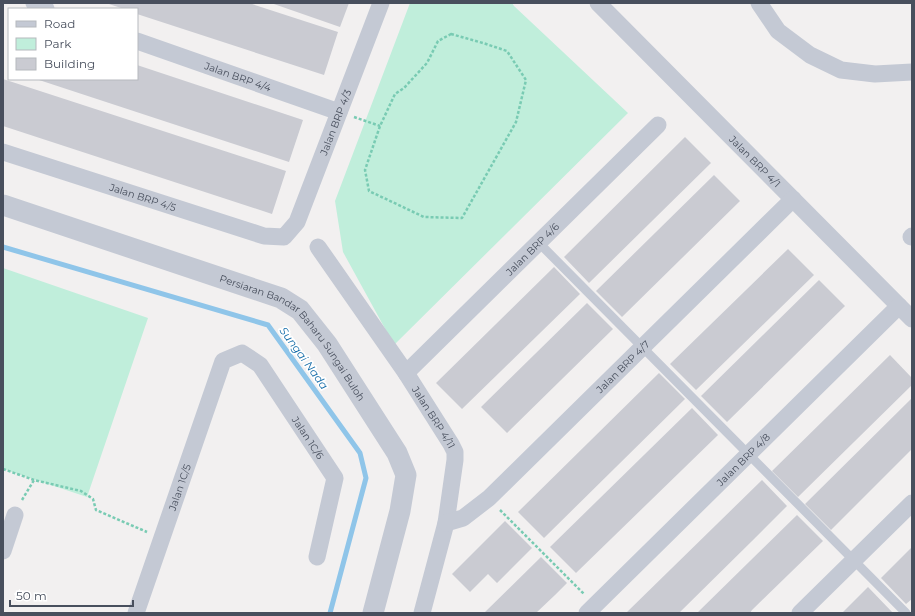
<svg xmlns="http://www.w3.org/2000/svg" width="915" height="616" font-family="Montserrat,sans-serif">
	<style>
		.green { fill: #c0eedb }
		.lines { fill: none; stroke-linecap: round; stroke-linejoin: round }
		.stream { stroke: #8fc5e9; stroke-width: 5 }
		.building { fill: #cacbd2 }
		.path { stroke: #79cbb3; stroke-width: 2.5; stroke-dasharray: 3 2; stroke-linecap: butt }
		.service { stroke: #c4c9d4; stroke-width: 9 }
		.minor { stroke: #c4c9d4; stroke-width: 17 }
		.tertiary { stroke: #c4c9d4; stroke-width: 21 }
		.labels { text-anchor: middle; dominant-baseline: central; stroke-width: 3.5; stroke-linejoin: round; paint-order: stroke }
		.street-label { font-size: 10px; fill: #484f5d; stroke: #fff }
		.water-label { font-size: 11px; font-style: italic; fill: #116aa7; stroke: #fff }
	</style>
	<rect width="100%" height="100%" fill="#f2f0f0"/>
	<path class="green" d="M 410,3 L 512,3 L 514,6 L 628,113 L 394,345 L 343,252 L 335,201 Z
		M 3,268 L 148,318 L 87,497 L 3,469 Z"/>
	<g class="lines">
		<path class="stream" d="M 3,247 L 268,325 L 360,453 L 366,478 L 330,613"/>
	</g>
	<path class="building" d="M 106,3 L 249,3 L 338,32 L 324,75 L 137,14 L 137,9 L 124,9 Z
		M 271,3 L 349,3 L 340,27 Z
		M 137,65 L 303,120 L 289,162 L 36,79 L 137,79 Z
		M 3,79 L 286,171 L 272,214 L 3,126 Z
		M 685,137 L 711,163 L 589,283 L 564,257 Z
		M 714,175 L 740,201 L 622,317 L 596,291 Z
		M 788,249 L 814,275 L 696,390 L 670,364 Z
		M 554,267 L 580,294 L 462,409 L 436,383 Z
		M 819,280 L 845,306 L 727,422 L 701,396 Z
		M 587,303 L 613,329 L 507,433 L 481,407 Z
		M 890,355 L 912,378 L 912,385 L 798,497 L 772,471 Z
		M 659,373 L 685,399 L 544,538 L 518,512 Z
		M 912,398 L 912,449 L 831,530 L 805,504 Z
		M 692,408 L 718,435 L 576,573 L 550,547 Z
		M 762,480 L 787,506 L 752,541 L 679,613 L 626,613 Z
		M 797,515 L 823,541 L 752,610 L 750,613 L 697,613 Z
		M 505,521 L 532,548 L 497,583 L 488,574 L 470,592 L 452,574 Z
		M 912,547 L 912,599 L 906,604 L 881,578 Z
		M 541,557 L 567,583 L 555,595 L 536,613 L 484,613 Z
		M 868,587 L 893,613 L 842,613 Z"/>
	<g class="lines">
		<path class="path" d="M 451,34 L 483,43 L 507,51 L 526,80 L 516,122 L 462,218 L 424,217 L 369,191 L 365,170 L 380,126 L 395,94 L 404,88 L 427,63 L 438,41 Z
			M 354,117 L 380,126
			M 3,469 L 34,480 L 81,491 L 93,499 L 96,510 L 147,532
			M 22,500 L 34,480
			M 500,510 L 584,594"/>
		<path class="service" d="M 538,242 L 906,613"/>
		<g class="minor">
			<path d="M 34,3 L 46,9"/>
			<path id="s1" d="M 598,3 L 912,319"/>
			<path d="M 759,3 L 778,31 L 810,55 L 841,70 L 875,74 L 912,72"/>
			<path id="s2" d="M 137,41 L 339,112"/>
			<path id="s3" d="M 3,152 L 264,236 L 284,237 L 297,222 L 381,3"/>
			<path d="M 911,237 L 912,236"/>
			<path id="s4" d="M 318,247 L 406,373 L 451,444 L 455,452 L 455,460 L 446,523 L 422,613"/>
			<path id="s5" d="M 406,373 L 658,125"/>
			<path id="s6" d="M 446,523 L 463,518 L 489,498 L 793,199"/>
			<path d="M 3,551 L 15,515"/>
			<path id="s7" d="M 136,613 L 223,361 L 242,353 L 260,365 L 335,478 L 317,557"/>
			<path id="s8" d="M 587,613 L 899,306"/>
			<path d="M 800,613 L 912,503"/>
		</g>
		<path class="tertiary" id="s9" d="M 3,205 L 281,298 L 300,310 L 327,344 L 397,453 L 406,475 L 400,511 L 373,613"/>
	</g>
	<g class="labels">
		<g class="street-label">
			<text stroke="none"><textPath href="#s2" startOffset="107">Jalan BRP 4/4</textPath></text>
			<text stroke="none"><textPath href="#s3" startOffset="421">Jalan BRP 4/3</textPath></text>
			<text stroke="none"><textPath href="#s1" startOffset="223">Jalan BRP 4/1</textPath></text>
			<text stroke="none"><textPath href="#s3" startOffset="147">Jalan BRP 4/5</textPath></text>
			<text stroke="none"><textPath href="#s5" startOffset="177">Jalan BRP 4/6</textPath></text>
			<text stroke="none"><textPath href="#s9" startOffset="327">Persiaran Bandar Baharu Sungai Buloh</textPath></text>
			<text stroke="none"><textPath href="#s6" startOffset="238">Jalan BRP 4/7</textPath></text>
			<text stroke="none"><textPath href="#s4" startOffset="206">Jalan BRP 4/11</textPath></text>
			<text stroke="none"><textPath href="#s7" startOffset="396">Jalan 1C/6</textPath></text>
			<text stroke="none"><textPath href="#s8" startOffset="219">Jalan BRP 4/8</textPath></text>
			<text stroke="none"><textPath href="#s7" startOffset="133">Jalan 1C/5</textPath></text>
		</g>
		<g class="water-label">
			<text transform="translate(304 358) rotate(54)">Sungai Nada</text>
		</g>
	</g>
	<rect width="915" height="616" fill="none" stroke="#484f5d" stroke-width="8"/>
	<rect x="8" y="8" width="130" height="72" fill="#ffffff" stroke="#b6b9be"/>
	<rect x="16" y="21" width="20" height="6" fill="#c4c9d4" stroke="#b6b9be"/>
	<text x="44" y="28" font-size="12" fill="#484f5d">Road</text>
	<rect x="16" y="38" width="20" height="12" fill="#c0eedb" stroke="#b6b9be"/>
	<text x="44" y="48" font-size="12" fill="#484f5d">Park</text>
	<rect x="16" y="58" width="20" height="12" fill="#cacbd2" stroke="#b6b9be"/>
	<text x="44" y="68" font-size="12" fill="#484f5d">Building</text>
	<path d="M10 600v6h123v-6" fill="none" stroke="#484f5d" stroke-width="2"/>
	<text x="16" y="600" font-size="12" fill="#484f5d" stroke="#ffffff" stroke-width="3" paint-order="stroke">50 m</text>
</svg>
